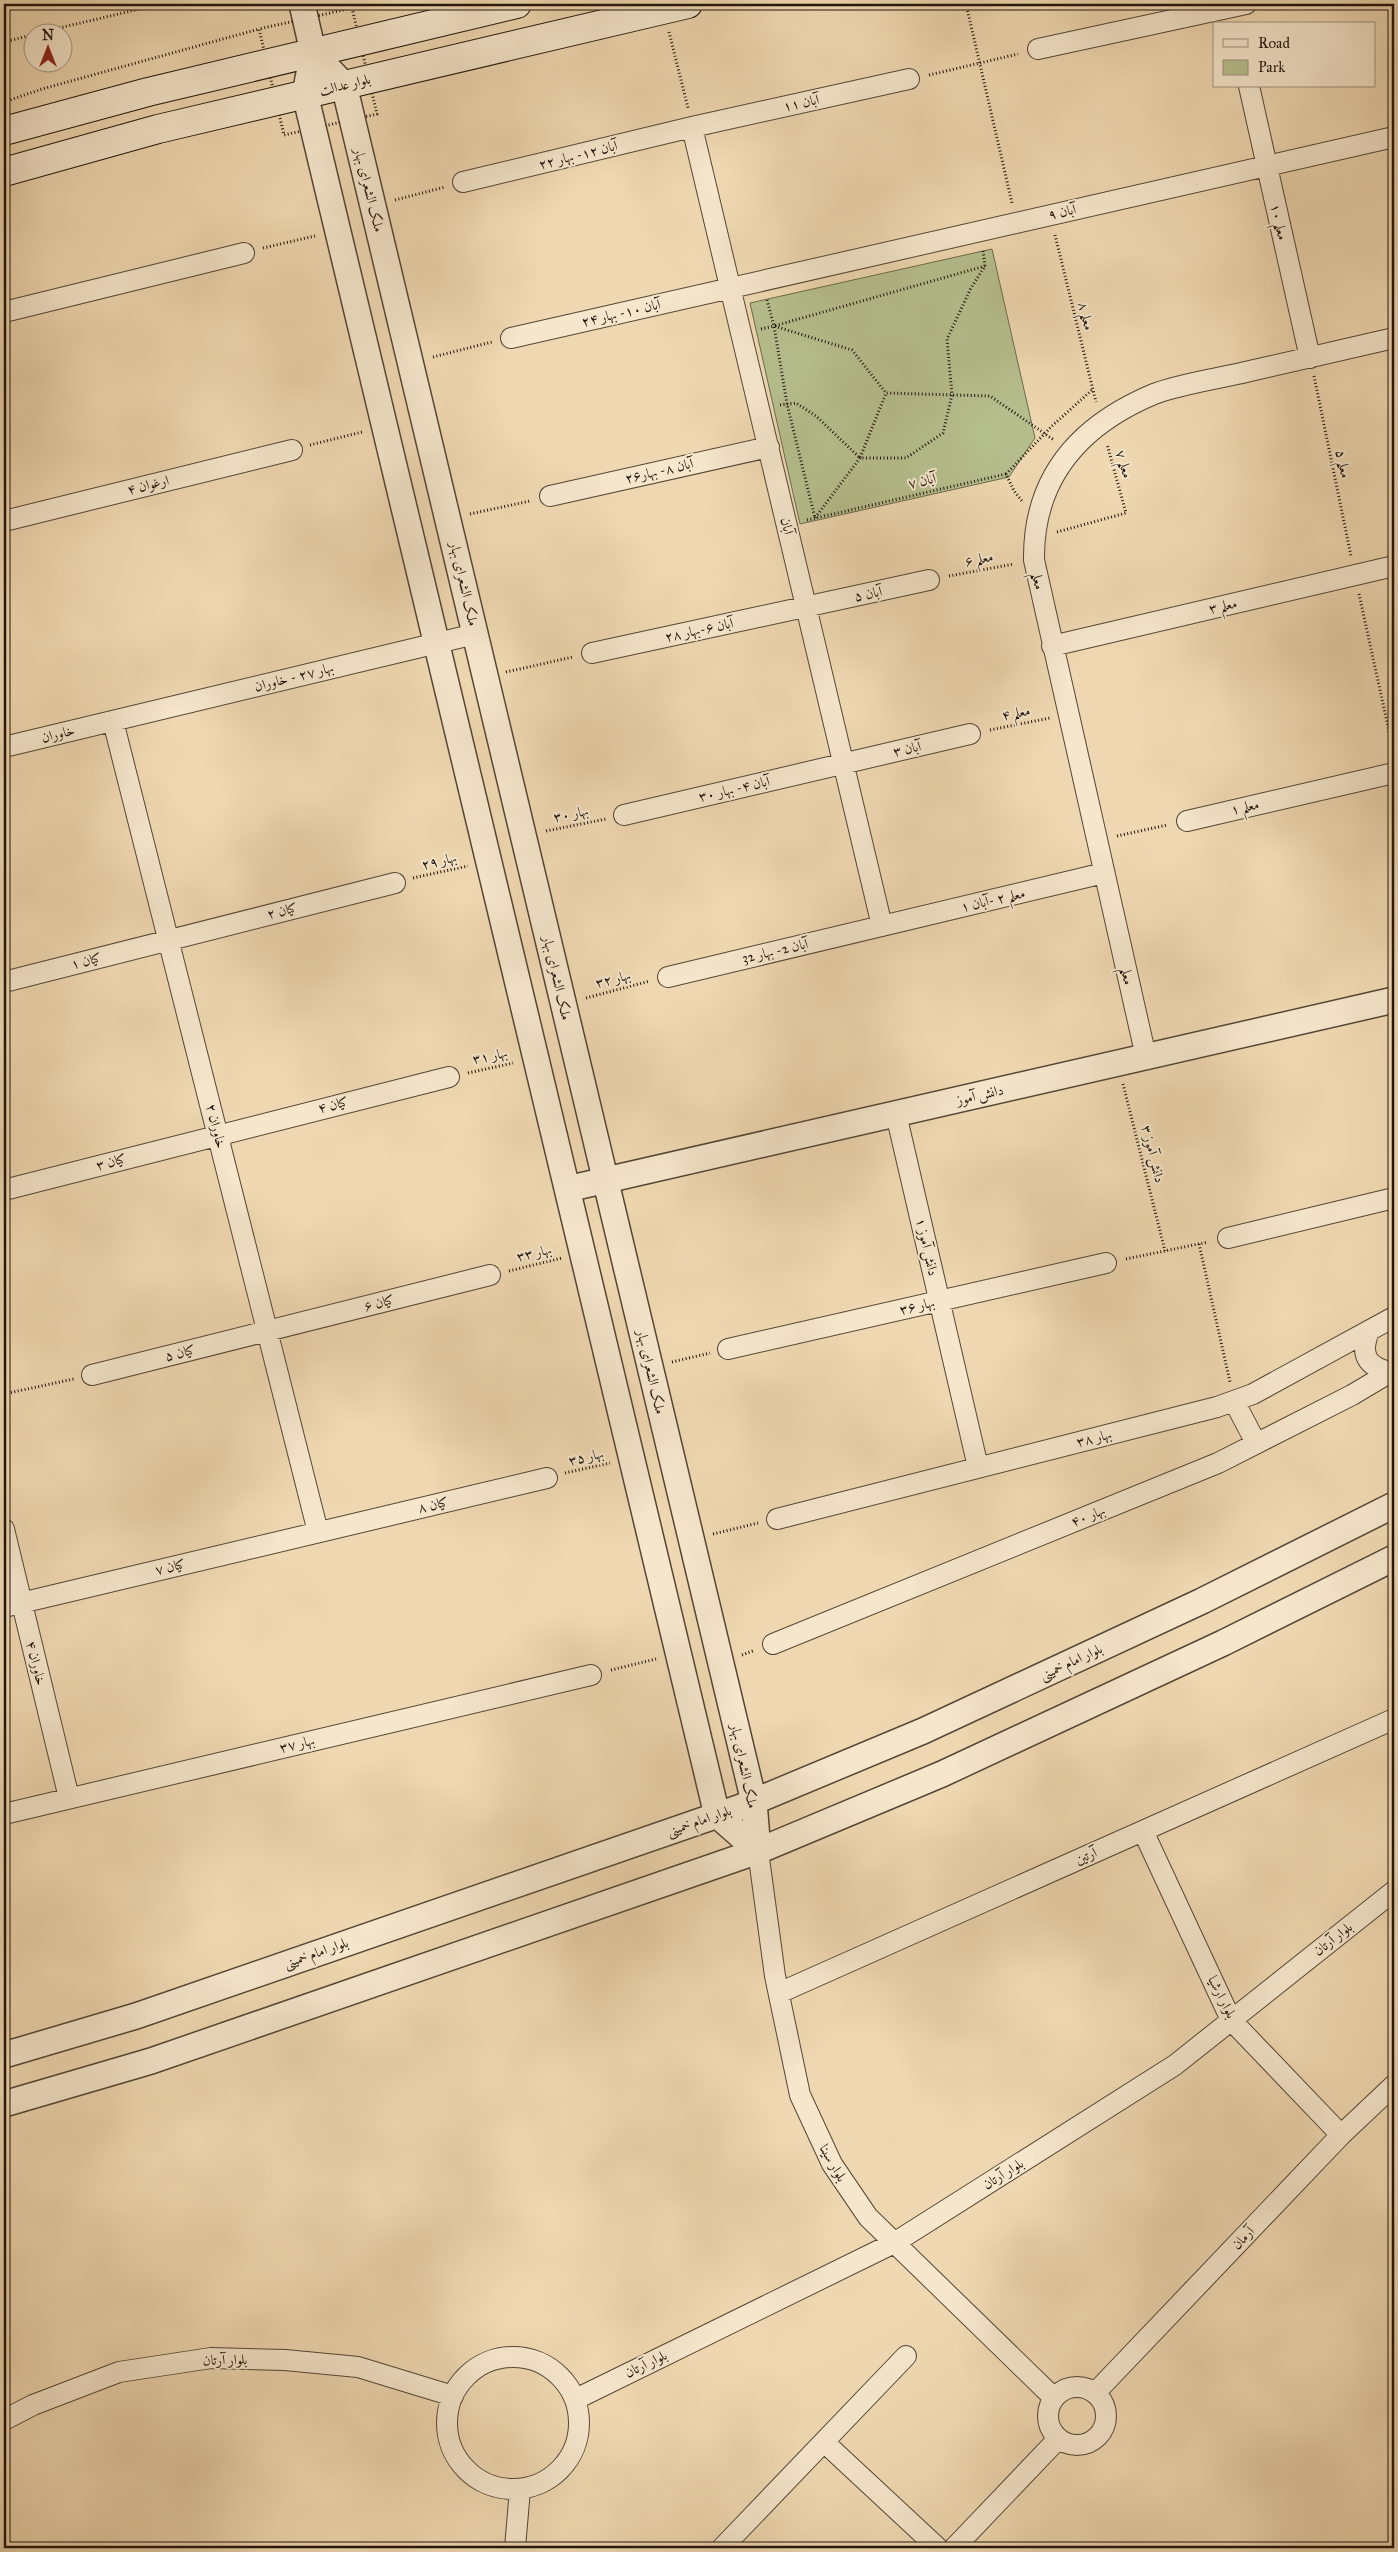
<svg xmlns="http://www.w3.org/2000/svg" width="1398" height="2552" font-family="'IM FELL Great Primer',Amiri,serif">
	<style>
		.green { fill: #b6bf8e; stroke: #6c6a4e }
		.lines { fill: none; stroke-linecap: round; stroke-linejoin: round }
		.minor-casing { stroke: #544636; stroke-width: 22 }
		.tertiary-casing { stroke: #544636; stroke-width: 28 }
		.secondary-casing { stroke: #21150d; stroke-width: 30 }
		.path { stroke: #21150d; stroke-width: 3; stroke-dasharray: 1 2.5; stroke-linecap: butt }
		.minor { stroke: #f5e6cc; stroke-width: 20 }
		.tertiary { stroke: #f5e6cc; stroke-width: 25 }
		.secondary { stroke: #f5e6cc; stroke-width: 28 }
		.labels { text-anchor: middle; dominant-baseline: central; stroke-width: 4; stroke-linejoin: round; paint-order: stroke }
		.street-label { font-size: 14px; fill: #21150d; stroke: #f5e6cc }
	</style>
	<rect width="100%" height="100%" fill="#efd8b1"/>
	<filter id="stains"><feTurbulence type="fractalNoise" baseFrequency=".004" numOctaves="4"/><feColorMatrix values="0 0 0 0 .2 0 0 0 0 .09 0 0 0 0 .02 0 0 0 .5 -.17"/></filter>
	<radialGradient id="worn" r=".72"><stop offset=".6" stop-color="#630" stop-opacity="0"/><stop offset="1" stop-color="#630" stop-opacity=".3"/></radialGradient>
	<path class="green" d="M 992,249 L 1035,438 L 1009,477 L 800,524 L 750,303 Z"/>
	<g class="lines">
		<defs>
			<path id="minor" d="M 1038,49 L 1246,4
				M 1249,86 L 1310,358
				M 692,127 L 882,926
				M 463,182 L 692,127 L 909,79
				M 4,312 L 244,253
				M 511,338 L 1394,137
				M 550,496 L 769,447
				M 4,521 L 292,450
				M 1052,646 L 1394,566
				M 592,653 L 929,580
				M 113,721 L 318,1532
				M 4,747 L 475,634
				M 624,815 L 970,734
				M 1187,821 L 1394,773
				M 668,977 L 1104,873
				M 4,982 L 395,883
				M 1146,1057 L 1034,560 C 1033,477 1080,425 1154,394 C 1179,384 1222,378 1250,371 C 1298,360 1346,349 1394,338
				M 896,1114 L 978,1467
				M 4,1190 L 449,1077
				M 1228,1238 L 1394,1198
				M 1369,1331 C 1360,1354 1366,1367 1391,1372
				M 728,1349 L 1106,1263
				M 92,1375 L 490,1275
				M 1234,1401 L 1256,1443
				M 777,1519 L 1217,1407 L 1253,1394 L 1394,1317
				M 4,1529 L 69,1798
				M 4,1607 L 547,1478
				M 773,1644 L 1218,1463 L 1352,1395 L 1394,1370
				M 4,1814 L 591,1675
				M 1143,1831 L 1231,2020 L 1341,2135
				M 758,1851 L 775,1976 L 800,2095 L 832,2164 L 868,2217 L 1054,2398
				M 779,1993 L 1394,1719
				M447 2423a66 66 0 1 1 132 0a66 66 0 1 1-132 0Z
				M1048 2416a29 29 0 1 1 58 0a29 29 0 1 1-58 0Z
				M 1095,2393 L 1341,2135 L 1394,2085
				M 576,2399 L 894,2243 L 1175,2065 L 1394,1891
				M 4,2420 L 33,2405 L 119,2372 L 211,2358 L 285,2360 L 358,2367 L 453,2396
				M 824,2442 L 938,2548
				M 515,2548 L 520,2489
				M 722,2548 L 906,2356
				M 954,2548 L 1058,2439"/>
			<path id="tertiary" d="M 302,4 L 313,52 L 305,94 L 717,1815 L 758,1851
				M 313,52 L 344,85 L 754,1802 L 758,1851
				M 567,1189 L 1394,1000
				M 4,2055 L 136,2016 L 741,1807 L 923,1731 L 1202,1601 L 1394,1505
				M 4,2104 L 151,2061 L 758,1851 L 942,1774 L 1223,1643 L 1394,1558"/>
			<path id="secondary" d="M 4,131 L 148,92 L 517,4
				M 4,172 L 158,129 L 688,4"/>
		</defs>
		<use href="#minor" class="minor-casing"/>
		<use href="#tertiary" class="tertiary-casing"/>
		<use href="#secondary" class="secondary-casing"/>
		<path class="path" d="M 966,4 L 1012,203
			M 352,8 L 377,114 L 284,135 L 259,29 Z
			M 42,32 L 161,4
			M 669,32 L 688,108
			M 4,42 L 32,35
			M 929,75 L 1018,54
			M 4,102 L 42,89 L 259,29
			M 395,200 L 445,187
			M 1055,235 L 1096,402
			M 263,248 L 315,236
			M 983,251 L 985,266 L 971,288 L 947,339 L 952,395 L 943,433 L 906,458 L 860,458 L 815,518 L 787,404 L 774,326 L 985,266
			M 767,300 L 774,326
			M 761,329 L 774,326 L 852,350 L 886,393 L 990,396 L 1054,440
			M 433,357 L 492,342
			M 1314,376 L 1351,556
			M 780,405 L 796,403 L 816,416 L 860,458 L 886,393
			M 310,445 L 362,432
			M 1006,474 L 1052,426 L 1093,389
			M 470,514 L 530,501
			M 807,520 L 1006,474 L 1014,491 L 1022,501
			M 1057,532 L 1126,513 L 1107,444
			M 949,576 L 1014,564
			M 1359,594 L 1394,754
			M 506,672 L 573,657
			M 990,730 L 1050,718
			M 546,831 L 606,819
			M 1117,836 L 1167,825
			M 413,878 L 468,866
			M 586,998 L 650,981
			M 468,1073 L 513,1063
			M 1123,1084 L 1165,1251
			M 1199,1244 L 1230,1382
			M 1126,1259 L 1208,1242
			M 509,1271 L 562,1258
			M 672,1362 L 710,1353
			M 4,1394 L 74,1379
			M 565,1473 L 610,1463
			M 713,1534 L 758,1523
			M 742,1655 L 755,1650
			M 611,1670 L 656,1659"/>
		<use href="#minor" class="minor"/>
		<use href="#tertiary" class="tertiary"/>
		<use href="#secondary" class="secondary"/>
	</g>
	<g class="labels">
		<g class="street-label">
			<text transform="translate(345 85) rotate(-14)">بلوار عدالت</text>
			<text transform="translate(801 103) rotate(-12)">آبان ۱۱</text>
			<text transform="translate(578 155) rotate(-14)">آبان ۱۲- بهار ۲۲</text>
			<text transform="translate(369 190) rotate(76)">ملک الشعرای بهار</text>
			<text transform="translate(1062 212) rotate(-13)">آبان ۹</text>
			<text transform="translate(1279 222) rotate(77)">معلم ۱۰</text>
			<text transform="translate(621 313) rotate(-13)">آبان ۱۰- بهار ۲۴</text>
			<text transform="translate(1086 316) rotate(76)">معلم ۸</text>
			<text transform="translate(1124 464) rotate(74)">معلم ۷</text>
			<text transform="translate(1343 464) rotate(78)">معلم ۵</text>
			<text transform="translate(659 471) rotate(-13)">۲۶آبان ۸- بهار</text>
			<text transform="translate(922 481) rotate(-13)">آبان ۷</text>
			<text transform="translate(148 485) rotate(-14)">ارغوان ۴</text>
			<text transform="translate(787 526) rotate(77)">آبان</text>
			<text transform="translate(979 559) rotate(-11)">معلم ۶</text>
			<text transform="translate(1038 581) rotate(78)">معلم</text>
			<text transform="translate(464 584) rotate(77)">ملک الشعرای بهار</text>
			<text transform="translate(868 594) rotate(-12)">آبان ۵</text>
			<text transform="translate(1223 606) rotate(-13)">معلم ۳</text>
			<text transform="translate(699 630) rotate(-12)">آبان ۶-بهار ۲۸</text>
			<text transform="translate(294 677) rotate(-14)">بهار ۲۷ - خاوران</text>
			<text transform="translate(1016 713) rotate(-11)">معلم ۴</text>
			<text transform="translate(58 734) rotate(-14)">خاوران</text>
			<text transform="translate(907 749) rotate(-13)">آبان ۳</text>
			<text transform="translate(734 789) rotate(-13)">آبان ۴- بهار ۳۰</text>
			<text transform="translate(1245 807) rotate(-13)">معلم ۱</text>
			<text transform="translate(571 814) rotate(-12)">بهار ۳۰</text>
			<text transform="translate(439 861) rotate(-13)">بهار ۲۹</text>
			<text transform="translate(993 900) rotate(-13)">معلم ۲ -آبان ۱</text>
			<text transform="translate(282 911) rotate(-14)">کیان ۲</text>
			<text transform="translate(775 951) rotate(-13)">آبان 2- بهار 32</text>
			<text transform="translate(86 961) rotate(-14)">کیان ۱</text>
			<text transform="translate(1127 976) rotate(77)">معلم</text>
			<text transform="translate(557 978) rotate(77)">ملک الشعرای بهار</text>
			<text transform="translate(613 979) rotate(-14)">بهار ۳۲</text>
			<text transform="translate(490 1056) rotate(-12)">بهار ۳۱</text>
			<text transform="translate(980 1095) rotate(-13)">دانش آموز</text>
			<text transform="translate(333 1105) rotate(-14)">کیان ۴</text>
			<text transform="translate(216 1126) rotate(76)">خاوران ۲</text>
			<text transform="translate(1153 1154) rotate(76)">دانش آموز ۳</text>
			<text transform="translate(111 1162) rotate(-15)">کیان ۳</text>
			<text transform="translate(927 1247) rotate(77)">دانش آموز ۱</text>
			<text transform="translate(534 1253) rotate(-13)">بهار ۳۳</text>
			<text transform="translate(379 1303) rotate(-14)">کیان ۶</text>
			<text transform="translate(917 1306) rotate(-13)">بهار ۳۶</text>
			<text transform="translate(180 1353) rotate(-14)">کیان ۵</text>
			<text transform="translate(651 1372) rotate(77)">ملک الشعرای بهار</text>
			<text transform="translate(1094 1438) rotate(-14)">بهار ۳۸</text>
			<text transform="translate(586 1457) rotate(-13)">بهار ۳۵</text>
			<text transform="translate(433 1505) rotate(-13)">کیان ۸</text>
			<text transform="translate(1088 1516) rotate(-22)">بهار ۴۰</text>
			<text transform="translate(170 1567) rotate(-13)">کیان ۷</text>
			<text transform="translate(1071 1662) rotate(-25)">بلوار امام خمینی</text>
			<text transform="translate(36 1663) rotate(76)">خاوران ۴</text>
			<text transform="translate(297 1744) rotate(-13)">بهار ۳۷</text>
			<text transform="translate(744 1766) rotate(78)">ملک الشعرای بهار</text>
			<text transform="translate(699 1821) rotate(-19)">بلوار امام خمینی</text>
			<text transform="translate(1086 1856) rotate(-24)">آرتین</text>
			<text transform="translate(1333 1939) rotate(-38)">بلوار آرتان</text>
			<text transform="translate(316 1953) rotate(-19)">بلوار امام خمینی</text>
			<text transform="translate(1222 1997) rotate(63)">بلوار ارشیا</text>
			<text transform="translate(833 2163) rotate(60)">بلوار سینا</text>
			<text transform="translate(1003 2174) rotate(-32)">بلوار آرتان</text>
			<text transform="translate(1243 2238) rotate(-46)">آرمان</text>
			<text transform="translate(225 2360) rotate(-1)">بلوار آرتان</text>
			<text transform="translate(646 2364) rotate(-26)">بلوار آرتان</text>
		</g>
	</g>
	<rect width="1398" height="2552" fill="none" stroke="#efd8b1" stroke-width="20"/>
	<rect x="5" y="5" width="1388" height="2542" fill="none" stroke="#21150d" stroke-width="2.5"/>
	<rect x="10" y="10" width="1378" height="2532" fill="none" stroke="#21150d"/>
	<rect x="1213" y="22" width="162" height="65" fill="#f5e6cc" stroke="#a09280"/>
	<rect x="1223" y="39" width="25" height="8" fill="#f5e6cc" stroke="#a09280"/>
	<text x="1258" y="48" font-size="15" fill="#21150d">Road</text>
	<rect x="1223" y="60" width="25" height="15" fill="#b6bf8e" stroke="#a09280"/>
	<text x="1258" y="72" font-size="15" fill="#21150d">Park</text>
	<g transform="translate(48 48)"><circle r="24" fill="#f5e6cc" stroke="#a09280"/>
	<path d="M0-4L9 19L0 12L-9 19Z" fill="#8f2418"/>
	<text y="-8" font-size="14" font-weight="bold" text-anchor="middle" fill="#21150d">N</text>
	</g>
	<rect width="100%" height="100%" filter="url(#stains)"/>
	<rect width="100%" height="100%" fill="url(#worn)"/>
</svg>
